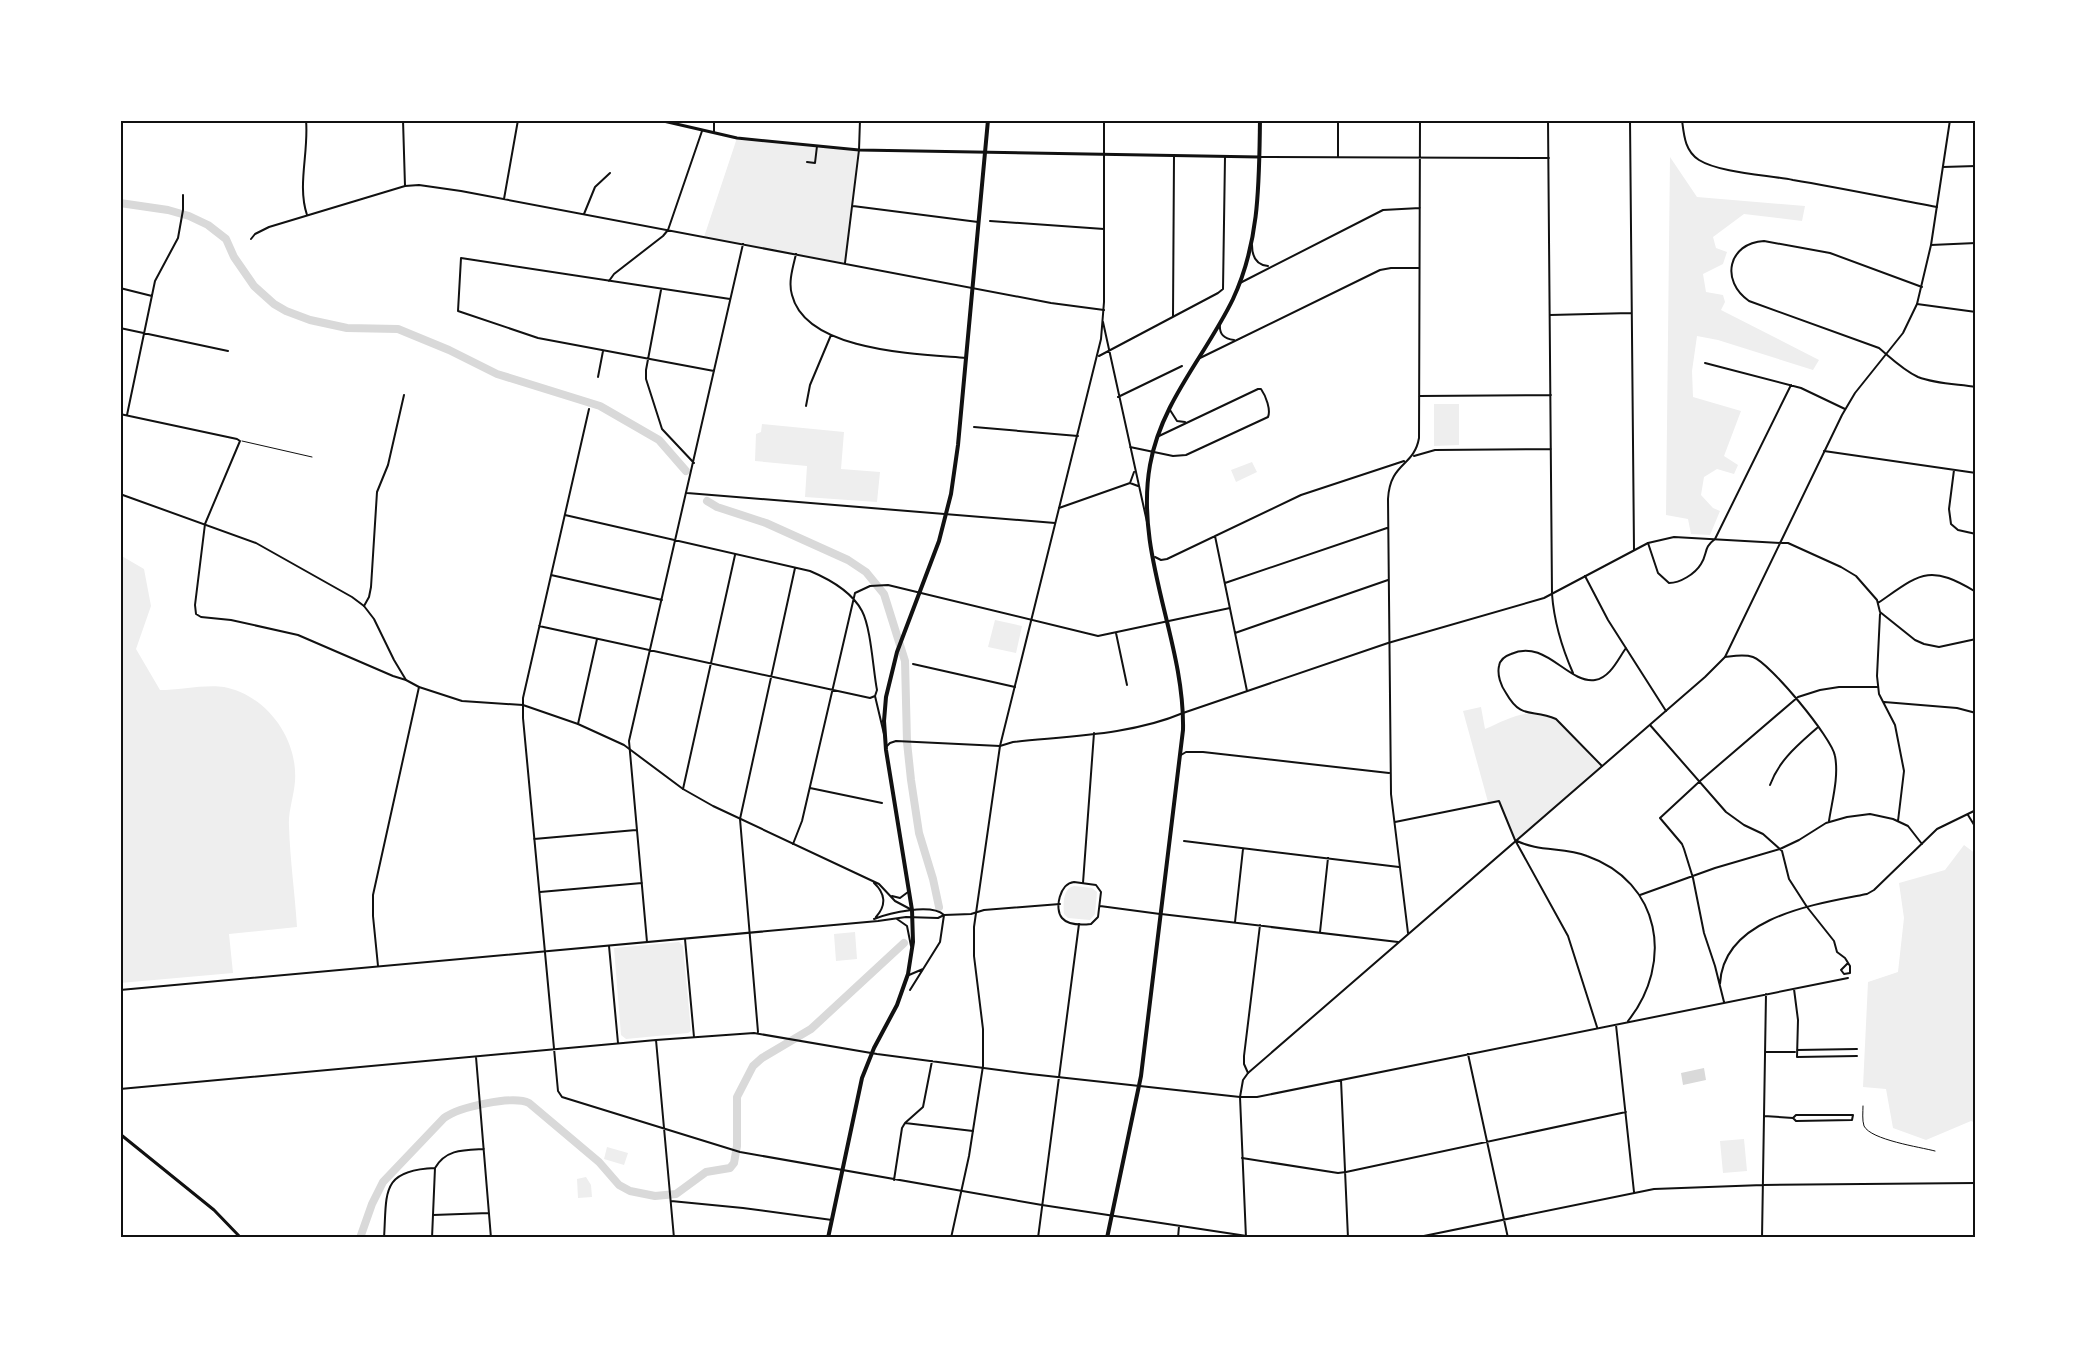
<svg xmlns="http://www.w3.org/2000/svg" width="2096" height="1358" font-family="'Golos Text',sans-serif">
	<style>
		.green { fill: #eee }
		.water { fill: #d9d9d9 }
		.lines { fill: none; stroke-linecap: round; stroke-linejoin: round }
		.river { stroke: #d9d9d9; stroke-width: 8 }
		.service { stroke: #111; stroke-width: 1 }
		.minor { stroke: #111; stroke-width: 2 }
		.tertiary { stroke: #111; stroke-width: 2 }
		.secondary { stroke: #111; stroke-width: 3 }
		.primary { stroke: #111; stroke-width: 3 }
		.trunk { stroke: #111; stroke-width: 4 }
		.neatline { fill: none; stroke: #111; stroke-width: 2 }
	</style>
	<rect width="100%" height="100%" fill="#fff"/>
	<path class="green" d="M 737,138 L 859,150 L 845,263 L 704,237 Z
		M 1670,157 L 1697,197 L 1805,206 L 1802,221 L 1744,214 L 1713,237 L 1716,248 L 1727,252 L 1723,264 L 1703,274 L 1706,292 L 1723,295 L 1725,302 L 1721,310 L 1819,360 L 1813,370 L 1718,340 L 1697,336 L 1692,371 L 1693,397 L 1741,411 L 1724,456 L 1738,465 L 1734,474 L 1717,469 L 1704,477 L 1701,495 L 1713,508 L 1720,511 L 1710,535 L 1691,534 L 1688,519 L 1666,515 Z
		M 1434,404 L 1459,404 L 1459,445 L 1434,446 Z
		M 762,424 L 844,432 L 841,469 L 880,472 L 877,502 L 805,497 L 807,466 L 755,461 L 756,434 L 761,432 Z
		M 1252,462 L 1257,472 L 1236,482 L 1231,470 Z
		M 120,555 L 144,569 L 151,606 L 136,649 L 160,690 C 178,690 207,684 224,687 C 266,695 298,738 295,781 C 294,796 288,812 289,826 C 290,860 295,894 297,927 L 229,934 L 233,973 L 120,983 Z
		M 995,620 L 1022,626 L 1016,653 L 988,647 Z
		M 1481,707 L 1485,729 C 1512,717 1533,704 1561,722 L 1602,766 L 1515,840 L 1499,801 L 1488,802 L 1463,711 Z
		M 1964,845 L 1976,854 L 1976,1123 L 1971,1121 L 1926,1140 L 1893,1128 L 1886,1089 L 1863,1087 L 1868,982 L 1898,972 L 1904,918 L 1899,883 L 1945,870 Z
		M 1074,886 L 1092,888 L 1097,892 L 1095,914 L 1090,920 L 1068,918 L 1064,914 C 1063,904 1063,888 1074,886 Z
		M 855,932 L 857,959 L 836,961 L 834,934 Z
		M 679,942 L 683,946 L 691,1031 L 688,1033 L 626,1039 L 621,1035 L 614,948 Z
		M 1744,1139 L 1747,1171 L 1723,1173 L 1720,1141 Z
		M 607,1147 L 628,1153 L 624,1165 L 604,1159 Z
		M 586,1177 L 591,1185 L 592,1197 L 578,1198 L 577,1179 Z"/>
	<path class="water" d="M 1704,1068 L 1706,1080 L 1683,1085 L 1681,1073 Z"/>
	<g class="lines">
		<path class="river" d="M 120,203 L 168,210 L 189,216 L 208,225 L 226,239 L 234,257 L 254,286 L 274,304 L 286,311 L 310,320 L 347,328 L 398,329 L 449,350 L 497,374 L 600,406 L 659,440 L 686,471
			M 707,501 L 717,507 L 766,523 L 848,560 L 866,572 L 884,594 L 905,661 L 907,742 L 911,780 L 919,833 L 933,879 L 939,907
			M 360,1238 L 372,1204 L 383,1182 L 444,1118 C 459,1107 513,1095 529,1103 L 599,1162 L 619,1185 L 630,1191 L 655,1196 L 676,1194 L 706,1172 L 730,1168 L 734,1163 L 737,1146 L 737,1097 L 753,1066 L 762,1058 L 811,1029 L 904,943"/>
		<path class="service" d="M 242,441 L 312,457
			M 1863,1106 C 1863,1112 1862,1120 1864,1126 C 1871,1140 1920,1147 1935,1151"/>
		<path class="minor" d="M 306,120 C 309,152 297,185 307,215
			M 403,120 L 405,186
			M 714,120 L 714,133
			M 1338,120 L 1338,157
			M 1548,120 L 1552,594 C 1554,621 1562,648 1573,673
			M 1630,120 L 1634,550
			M 1682,120 C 1684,136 1685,151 1699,160 C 1720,173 1768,175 1793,180 C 1841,188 1889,198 1937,207
			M 1261,157 L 1549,158
			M 807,162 L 815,163 L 817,146
			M 1943,167 L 1976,166
			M 504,199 L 518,120
			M 853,206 L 978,222
			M 584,214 L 595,187 L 610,173
			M 990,221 L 1104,229
			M 251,239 L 255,234 L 269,227 L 405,186 L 419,185 L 461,191 L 1051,303 L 1104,310
			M 1252,245 C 1252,257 1256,265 1268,266
			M 1931,245 L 1976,243
			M 796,254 C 793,267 788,282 792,295 C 806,352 919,354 966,358
			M 845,263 L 859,150 L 860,120
			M 609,281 L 614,274 L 663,236 L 668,230 L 702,131
			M 1240,283 L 1383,210 L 1420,208
			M 1922,287 L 1830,253 L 1764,241 C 1728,243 1720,281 1749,301 L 1879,348 C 1891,358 1903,370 1918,377 C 1936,384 1957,384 1976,387
			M 120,288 L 152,296
			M 661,290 L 646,370 L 646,379 L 662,429 L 694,463
			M 1917,304 L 1976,312
			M 1550,315 L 1631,313
			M 1173,316 L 1174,156
			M 1103,322 L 1147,522
			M 1220,324 C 1219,334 1224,339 1234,340
			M 120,328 L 228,351
			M 1099,356 L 1218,293 L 1223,289 L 1225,157
			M 1200,358 L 1380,270 L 1391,268 L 1419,268
			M 1705,363 L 1801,388 L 1845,409
			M 714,371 L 538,338 L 458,311 L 461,258 L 730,299
			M 598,377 L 603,351
			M 1419,396 L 1551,395
			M 1118,397 L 1182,366
			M 806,406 L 810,385 L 831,335
			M 589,409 L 523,698 L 523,718 L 558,1091 L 562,1097 L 740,1152 L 1042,1205 L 1260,1238
			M 1170,410 L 1177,421 L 1185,422
			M 120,414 L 237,439 L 240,441 L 205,524 L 195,605 L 196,614 L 201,617 L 231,620 L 298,635 L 393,676 L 406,680
			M 127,415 L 155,281 L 178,238 L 183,210 L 183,195
			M 974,427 L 1078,436
			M 1130,447 L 1173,456 L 1186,455 L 1268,417 C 1271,410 1266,396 1261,389 L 1258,389 L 1159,436
			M 1824,451 L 1976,473
			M 1414,456 L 1435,450 L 1551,449
			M 1954,470 L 1949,509 L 1951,524 L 1958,530 L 1976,534
			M 1130,483 L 1134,472
			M 687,493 L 1055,523
			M 1059,508 L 1130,483 L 1138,486
			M 565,515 L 810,571 C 829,579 852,592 862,611 C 871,628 873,669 877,690 L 875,696 L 884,734
			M 1215,536 L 1247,691
			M 1648,543 L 1658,573 L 1669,583 C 1680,583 1695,574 1701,564 C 1708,553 1703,548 1715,539 L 1791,385
			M 1782,543 L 1788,543 L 1841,567 L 1856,576 L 1877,600 L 1880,612 L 1915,640 L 1924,644 L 1939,647 L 1976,639
			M 1155,557 L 1161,560 L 1167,559 L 1301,495 L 1404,461
			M 551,575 L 662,600
			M 1585,576 L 1608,620 L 1666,711
			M 1225,583 L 1387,528
			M 1878,603 C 1920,574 1928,563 1976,592
			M 364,606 L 369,597 L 371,587 L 377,492 L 388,465 L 404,395
			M 1880,614 L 1877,676 L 1879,694 L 1895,725 L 1904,771 L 1898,821
			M 539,626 L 870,698 L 875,696
			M 1116,633 L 1127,685
			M 1235,633 L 1388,580
			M 1725,657 C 1734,656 1744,654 1753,657 C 1770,663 1832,738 1835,756 C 1839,777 1832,801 1829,821
			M 913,664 L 1015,687
			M 1884,702 L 1957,708 L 1976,713
			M 578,724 L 597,639
			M 1650,725 L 1726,812 L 1744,825 L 1763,834 L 1782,851 L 1789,879 L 1807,907 L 1834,941 L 1837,952 L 1845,958 L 1850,966 L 1850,973 L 1844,974 L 1841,970 L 1848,963
			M 886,747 L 890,743 L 896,741 L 1000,746 L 1013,742 C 1069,736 1131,735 1183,713
			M 1181,755 L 1186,752 L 1203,752 L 1389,773
			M 1602,766 L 1556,719 C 1532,708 1522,721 1506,693 C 1501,686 1497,675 1499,666 C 1500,660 1505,656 1511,654 C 1545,638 1568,684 1595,680 C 1610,678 1618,659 1626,648
			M 1770,785 C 1779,760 1798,745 1817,728
			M 810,788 L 882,803
			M 683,789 L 735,555
			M 1968,815 L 1976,828
			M 1395,822 L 1499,801 L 1515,840 L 1568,936 L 1597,1027
			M 534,839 L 636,830
			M 1515,840 C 1538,852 1564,847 1587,856 C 1661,882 1674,963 1628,1021
			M 1184,841 L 1399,867
			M 793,844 L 802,821 L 855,593 L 870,586 L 888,585 L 1098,636 L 1230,608
			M 1083,883 L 1094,733
			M 540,892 L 642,883
			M 1640,895 L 1715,868 L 1780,849 L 1799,840 L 1826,823 L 1847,817 L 1870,814 L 1893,819 L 1908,826 L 1922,844
			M 1161,914 L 1398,942
			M 1235,922 L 1243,849
			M 1320,932 L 1328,858
			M 1408,933 L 1391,794 L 1388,499 C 1390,462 1414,467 1419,438 L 1420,120
			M 685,939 L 694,1037
			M 647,942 L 629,741 L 743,244
			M 609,946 L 618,1043
			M 378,966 L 373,916 L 373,895 L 419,687
			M 909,975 L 923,969
			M 1720,984 C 1723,917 1816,904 1867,894 L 1874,890 L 1937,829 L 1976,810
			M 1794,989 L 1798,1020 L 1797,1057 L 1857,1056
			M 910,990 L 940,942 L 944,915
			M 1724,1002 L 1715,966 L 1704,933 L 1693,878 L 1684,849 L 1682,844 L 1660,818 L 1700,781 L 1798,697 L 1820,690 L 1839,687 L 1878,687
			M 1616,1025 L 1634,1192
			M 758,1032 L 740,819 L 795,568
			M 656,1040 L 674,1238
			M 1797,1050 L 1857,1049
			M 1765,1052 L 1795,1052
			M 1468,1054 L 1508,1238
			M 476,1057 L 491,1238
			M 1248,1073 L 1244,1064 L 1244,1056 L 1260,925
			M 1341,1080 L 1348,1238
			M 120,1089 L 656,1040 L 754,1033 L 877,1054 L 1030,1074 L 1240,1097 L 1257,1097 L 1848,978
			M 1764,1116 L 1793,1118 L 1796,1121 L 1852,1120
			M 1793,1118 L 1796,1115 L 1853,1115 L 1852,1120
			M 905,1123 L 973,1131
			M 1242,1158 L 1338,1173 L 1346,1172 L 1626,1112
			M 894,1180 L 902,1128 L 905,1123 L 923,1107 L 932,1061
			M 671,1201 L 743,1208 L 832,1220
			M 433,1215 L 489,1213
			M 384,1238 C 387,1193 380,1170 435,1168
			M 432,1238 L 435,1168 C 446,1149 464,1150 484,1149
			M 1038,1238 L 1079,924
			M 1178,1238 L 1179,1226
			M 1414,1238 L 1654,1189 L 1763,1185 L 1976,1183
			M 1762,1238 L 1766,994"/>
		<path class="tertiary" d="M 120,494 L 256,543 L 352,597 L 364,606 L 374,619 L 394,660 L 406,680 L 419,687 L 462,701 L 523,705 L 578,724 L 624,745 L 683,789 L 713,806 L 879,884 L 895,901 L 912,910
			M 1183,713 L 1388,643 L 1544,598 L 1648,543 L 1674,537 L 1781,543
			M 1074,882 L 1096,885 L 1101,892 L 1098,917 L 1091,924 C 1082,925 1068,925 1062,918 C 1054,909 1060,883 1074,882 Z
			M 874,883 C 885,893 887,905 876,917
			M 892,896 L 900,898 L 908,892
			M 1100,906 L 1160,914
			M 874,919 C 889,913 931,903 944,915
			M 897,919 L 907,926 L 911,946
			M 120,990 L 878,921 L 906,917 L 938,918 L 944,915 L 971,914 L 984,910 L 1060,904
			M 951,1238 L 969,1156 L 983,1066 L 983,1029 L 974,956 L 974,927 L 1000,746 L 1101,339 L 1104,302 L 1104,120
			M 1246,1238 L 1240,1097 L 1243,1080 L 1248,1073 L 1705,677 L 1725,657 L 1842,415 L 1855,393 L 1903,333 L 1917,304 L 1931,245 L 1950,120"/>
		<path class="secondary" d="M 659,120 L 737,138 L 859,150 L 1259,157"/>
		<path class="primary" d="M 120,1134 L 214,1210 L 241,1238"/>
		<path class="trunk" d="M 828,1238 L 862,1078 L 874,1048 L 897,1005 L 908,974 L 913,942 L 912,910 L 886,750 L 884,721 L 886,697 L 897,652 L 939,541 L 951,494 L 958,445 L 988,120
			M 1107,1238 L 1141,1076 L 1183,730 C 1185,641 1134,555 1150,465 C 1161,402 1206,355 1233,299 C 1260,241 1259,182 1260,120"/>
	</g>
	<rect width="2096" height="1358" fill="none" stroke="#ffffff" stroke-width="243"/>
	<rect x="122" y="122" width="1852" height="1114" class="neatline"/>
</svg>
